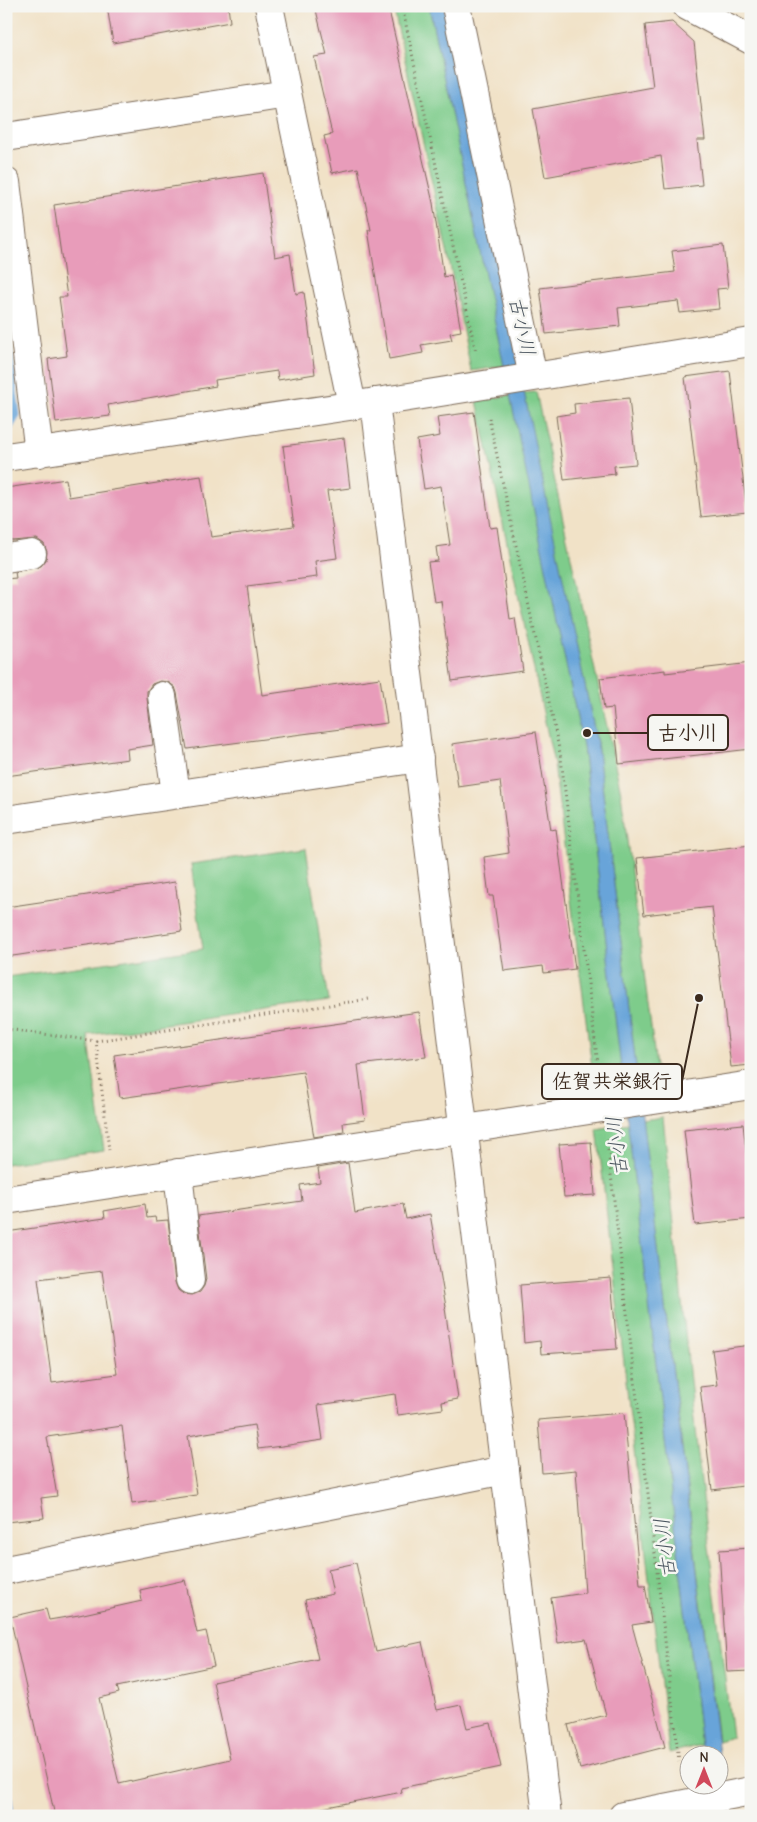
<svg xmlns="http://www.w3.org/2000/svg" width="757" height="1822" font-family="'Comic Neue','Klee One',sans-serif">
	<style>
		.green { fill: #7ecc8b; stroke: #5c7b54 }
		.water { fill: #68a4d9; stroke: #52677c }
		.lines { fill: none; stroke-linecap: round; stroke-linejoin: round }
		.stream { stroke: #68a4d9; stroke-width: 11 }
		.building { fill: #e89cba; fill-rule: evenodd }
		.minor-casing { stroke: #7b6a59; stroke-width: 30 }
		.tertiary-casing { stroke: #7b6a59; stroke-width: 30 }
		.path { stroke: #7b6a59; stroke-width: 3; stroke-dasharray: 1 4; stroke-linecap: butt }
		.minor { stroke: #fff; stroke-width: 28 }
		.tertiary { stroke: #fff; stroke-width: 28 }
		.labels { text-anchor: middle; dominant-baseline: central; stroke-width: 5; stroke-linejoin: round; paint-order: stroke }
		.water-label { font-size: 20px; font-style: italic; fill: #4b555f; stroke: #f6f6f2 }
		.leader { fill: none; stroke: #3b2a1e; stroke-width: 2 }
		.callout-dot { fill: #3b2a1e; stroke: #f6f6f2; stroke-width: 2 }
		.callout { fill: #f6f6f2; stroke: #3b2a1e; stroke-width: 2 }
		.callout-label { font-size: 20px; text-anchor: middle; font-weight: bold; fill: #3b2a1e }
	</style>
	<rect width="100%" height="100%" fill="#f6f6f2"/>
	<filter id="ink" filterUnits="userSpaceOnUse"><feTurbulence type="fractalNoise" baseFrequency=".02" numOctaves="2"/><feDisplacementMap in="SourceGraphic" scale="10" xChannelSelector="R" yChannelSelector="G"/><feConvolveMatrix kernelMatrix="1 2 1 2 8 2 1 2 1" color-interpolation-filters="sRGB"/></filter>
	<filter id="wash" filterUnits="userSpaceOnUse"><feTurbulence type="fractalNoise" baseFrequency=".0096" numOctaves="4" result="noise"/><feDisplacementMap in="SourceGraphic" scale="20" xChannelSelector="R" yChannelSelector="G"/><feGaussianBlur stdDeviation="1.12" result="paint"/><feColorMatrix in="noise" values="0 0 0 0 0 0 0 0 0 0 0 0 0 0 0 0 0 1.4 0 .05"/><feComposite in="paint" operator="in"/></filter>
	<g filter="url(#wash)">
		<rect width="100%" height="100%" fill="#f1e2c7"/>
		<path class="green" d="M 393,6 L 429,6 L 505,366 L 471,371 L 450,265 Z
			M 536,392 L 621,793 L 658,1082 L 638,1085 L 597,743 L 523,393 Z
			M 511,395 L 583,746 L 624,1088 L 595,1092 L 554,764 L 477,401 Z
			M 306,848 L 329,1001 L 88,1035 L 104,1150 L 6,1164 L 6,977 L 203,949 L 191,864 Z
			M 663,1117 L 696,1439 L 732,1737 L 718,1741 L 642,1120 Z
			M 628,1123 L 701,1745 L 669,1753 L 597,1129 Z"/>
		<path class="water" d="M 429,6 L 444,6 L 597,743 L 719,1754 L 702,1754 L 583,746 Z
			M 720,1759 L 726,1816 L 709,1816 L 706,1785 L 720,1784 Z"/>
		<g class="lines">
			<path class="stream" d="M 6,340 L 15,415 L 6,430
				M 6,1791 L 9,1816"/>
		</g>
		<g id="blocks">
			<path class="building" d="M 107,6 L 228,6 L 230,22 L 113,43 Z
				M 315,6 L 388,6 L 433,203 L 444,277 L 451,275 L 461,331 L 450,333 L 452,340 L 421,345 L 423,353 L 389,359 L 368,230 L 371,230 L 358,168 L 332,173 L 324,136 L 332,134 L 314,57 L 327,55 Z
				M 672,22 L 694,42 L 705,140 L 697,140 L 702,185 L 665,189 L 661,156 L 545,177 L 533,109 L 653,87 L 645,25 Z
				M 263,173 L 275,257 L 290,254 L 296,294 L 304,292 L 315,374 L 278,380 L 277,371 L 215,380 L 216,386 L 108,405 L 110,416 L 56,423 L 48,359 L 67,356 L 59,297 L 67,297 L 54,205 Z
				M 723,245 L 728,288 L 717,289 L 719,309 L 680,313 L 678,301 L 618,308 L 620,326 L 546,334 L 540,288 L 675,272 L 672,251 Z
				M 730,371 L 747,512 L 701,517 L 685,377 Z
				M 629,398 L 636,464 L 614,466 L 615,474 L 564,480 L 556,416 L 575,413 L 574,404 Z
				M 474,412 L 490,528 L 497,527 L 510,619 L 515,618 L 523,671 L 452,681 L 441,601 L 434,602 L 428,562 L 438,561 L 436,547 L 450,545 L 441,486 L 424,489 L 417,440 L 440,436 L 437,417 Z
				M 344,438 L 350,488 L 327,491 L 337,558 L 315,561 L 317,577 L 247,586 L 262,695 L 380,678 L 387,723 L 187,749 L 177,693 L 175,687 L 168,682 L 160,681 L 152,684 L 147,691 L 147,698 L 153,745 L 127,749 L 128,759 L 6,776 L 6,579 L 16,578 L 15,572 L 41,566 L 46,560 L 47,552 L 44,544 L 37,539 L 11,541 L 6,507 L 6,488 L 66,479 L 69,497 L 201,476 L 211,537 L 294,526 L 283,446 Z
				M 751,663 L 751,749 L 619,764 L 613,708 L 604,709 L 600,678 L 665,670 L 665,673 Z
				M 536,732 L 551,830 L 556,829 L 575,969 L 544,973 L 543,966 L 504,971 L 493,896 L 489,896 L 484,857 L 509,853 L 500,781 L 458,787 L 452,744 Z
				M 751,845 L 751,1065 L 731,1067 L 712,907 L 644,915 L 637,858 Z
				M 175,882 L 182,931 L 6,957 L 6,907 Z
				M 419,1012 L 426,1057 L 358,1065 L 365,1120 L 343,1123 L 344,1132 L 314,1137 L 303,1072 L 120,1098 L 114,1055 Z
				M 743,1124 L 751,1194 L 751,1219 L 695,1225 L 684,1130 Z
				M 591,1142 L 595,1195 L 564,1197 L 559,1144 Z
				M 348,1163 L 355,1213 L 403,1204 L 406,1219 L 430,1214 L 446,1307 L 445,1308 L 458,1399 L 442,1402 L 443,1409 L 398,1415 L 395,1394 L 318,1405 L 323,1440 L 282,1446 L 258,1449 L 254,1425 L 188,1436 L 197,1495 L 132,1504 L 122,1426 L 47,1437 L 57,1496 L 41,1498 L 44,1518 L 6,1522 L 6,1232 L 105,1218 L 104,1211 L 145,1204 L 147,1218 L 155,1217 L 156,1221 L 168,1220 L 175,1282 L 178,1290 L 183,1294 L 192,1295 L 200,1292 L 204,1286 L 206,1279 L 198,1216 L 302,1201 L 300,1185 L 320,1182 L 318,1168 ZM 102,1271 L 117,1374 L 52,1383 L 38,1279 Z
				M 611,1278 L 617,1349 L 541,1354 L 540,1341 L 524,1343 L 520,1285 Z
				M 751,1345 L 751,1485 L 712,1490 L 700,1387 L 717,1385 L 712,1350 Z
				M 624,1413 L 640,1585 L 645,1585 L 651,1622 L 632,1625 L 665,1747 L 580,1769 L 568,1725 L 606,1715 L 586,1639 L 558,1643 L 551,1598 L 585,1593 L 576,1470 L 542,1473 L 538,1420 Z
				M 751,1548 L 751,1671 L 727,1672 L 719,1550 Z
				M 356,1563 L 376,1652 L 422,1642 L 437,1710 L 461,1705 L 467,1728 L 491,1723 L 501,1767 L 401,1788 L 402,1792 L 282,1816 L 55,1816 L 10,1617 L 46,1609 L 49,1620 L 79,1615 L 142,1601 L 140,1590 L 185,1580 L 197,1633 L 206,1631 L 214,1666 L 117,1687 L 119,1693 L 99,1698 L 119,1784 L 230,1759 L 213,1682 L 318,1659 L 305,1600 L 333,1594 L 328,1569 Z"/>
		</g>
	</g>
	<g filter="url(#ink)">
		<use href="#blocks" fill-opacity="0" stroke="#7b6a59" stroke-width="1"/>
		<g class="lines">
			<defs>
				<path id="minor" d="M 269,6 L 352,405
					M 456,6 L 533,377
					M 687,6 L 751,40
					M 6,137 L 287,94
					M 6,182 L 39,453
					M 6,457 L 403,398 L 751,342
					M 6,558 L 32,554
					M 162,696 L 176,794
					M 6,820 L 419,758
					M 178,1173 L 190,1280
					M 6,1200 L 751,1085
					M 6,1570 L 505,1470"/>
				<path id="tertiary" d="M 375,402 L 547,1816
					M 623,1816 L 751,1791"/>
			</defs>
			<use href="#minor" class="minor-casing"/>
			<use href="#tertiary" class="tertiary-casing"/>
			<path class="path" d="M 402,6 L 476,353
				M 489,418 L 561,758 L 599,1074
				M 6,1029 L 96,1041 L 109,1150
				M 96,1041 L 369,999
				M 607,1140 L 679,1761"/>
			<use href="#minor" class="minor"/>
			<use href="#tertiary" class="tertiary"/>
		</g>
	</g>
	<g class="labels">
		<g class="water-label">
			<text transform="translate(522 326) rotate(78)">古小川</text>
			<text transform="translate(617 1146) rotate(-97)">古小川</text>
			<text transform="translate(665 1548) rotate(-97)">古小川</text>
		</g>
	</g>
	<path class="leader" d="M587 733L648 733M699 998L682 1081"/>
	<g class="callout-dot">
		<circle cx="587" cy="733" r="5"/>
		<circle cx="699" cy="998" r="5"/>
	</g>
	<g class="callout">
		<rect x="648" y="715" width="80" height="35" rx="5"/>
		<rect x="542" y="1064" width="140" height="35" rx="5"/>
	</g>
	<g class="callout-label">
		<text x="688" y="740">古小川</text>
		<text x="612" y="1088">佐賀共栄銀行</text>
	</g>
	<rect width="757" height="1822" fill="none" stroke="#f6f6f2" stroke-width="25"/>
	<g transform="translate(704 1770)"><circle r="24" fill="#f6f6f2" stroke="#aba49d"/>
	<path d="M0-4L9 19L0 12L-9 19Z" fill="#d1495b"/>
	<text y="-8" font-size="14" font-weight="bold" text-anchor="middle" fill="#3b2a1e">N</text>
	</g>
</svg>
